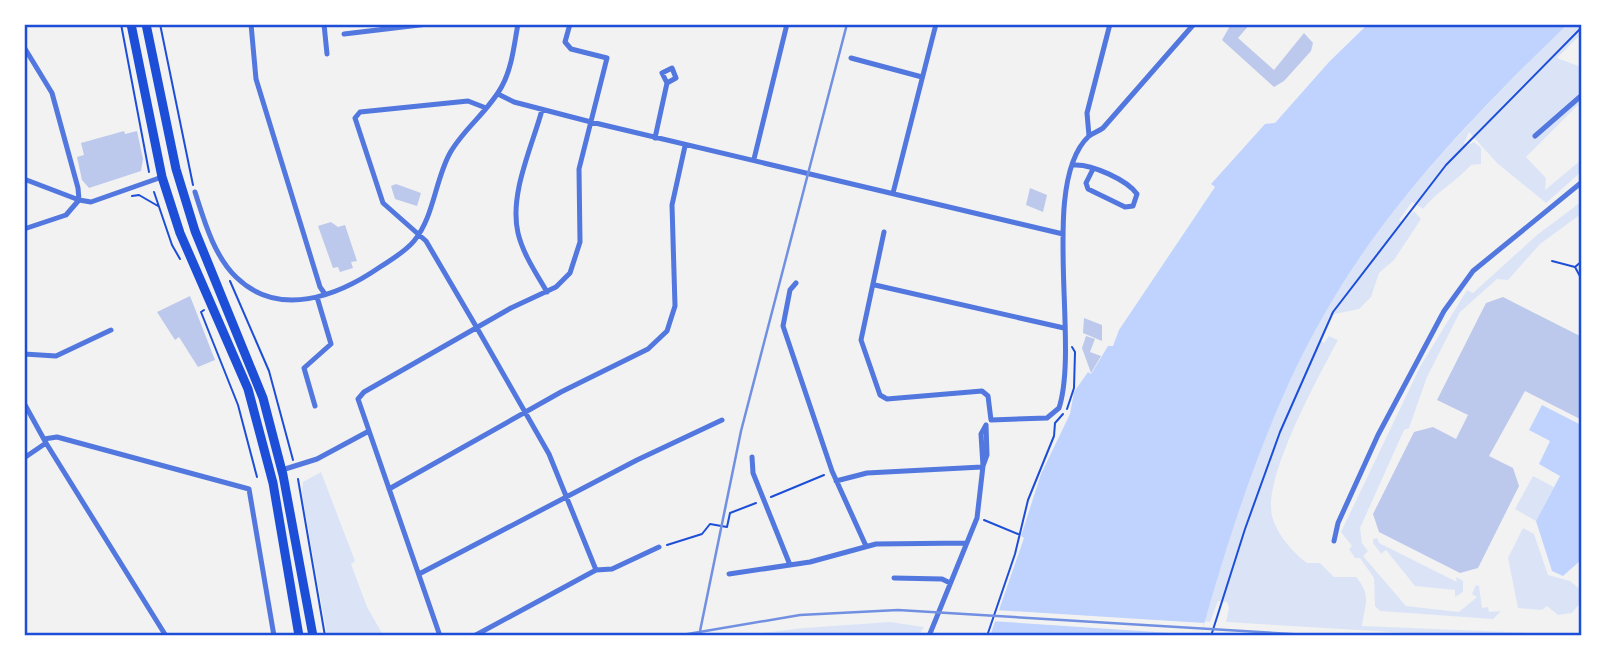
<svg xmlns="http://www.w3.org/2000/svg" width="1606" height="660" viewBox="0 0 1606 660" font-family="'Work Sans',sans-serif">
<rect width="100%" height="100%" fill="#f2f2f2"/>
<path fill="#dbe4f7" d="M1567,25H1581V34L1557,58L1581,67V108L1578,105L1526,157L1546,178L1545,190L1581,160V172L1546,203L1497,163L1469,132L1464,143L1466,146L1474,142L1481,148V164L1471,165C1456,182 1437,191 1423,209L1412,202L1399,220L1403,222L1414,211L1421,219L1394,260L1379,273L1371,297L1359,309L1330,315L1320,340L1324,343L1329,336L1338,340C1317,379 1272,462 1271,505C1270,527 1291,551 1307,563H1320L1334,577H1356C1372,596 1365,603 1362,626L1581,635H1440L1226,622L1229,608L1227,602L1218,601L1210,622L1199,621C1211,581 1221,538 1236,499C1259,443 1285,384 1313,330C1369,224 1481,108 1567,25Z
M1581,202V214L1540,244L1508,280L1497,279L1460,312L1427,377L1409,428L1404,430L1360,528L1362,543L1368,551L1363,556L1406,606L1459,612L1477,597L1472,594L1476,585L1479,586L1482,608L1488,607L1489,612L1501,611L1493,619L1380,611L1375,606L1374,578L1360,558H1355L1349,549L1352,546L1341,532L1421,365L1467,290L1473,293L1537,235Z
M321,472L355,561L351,564L367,607L383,635H327L302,494L303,482Z
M1533,476L1554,487L1536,521L1515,509Z
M1523,528L1534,534L1548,575L1570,581L1581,590V602L1572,613L1558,615L1547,606L1542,610L1518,608L1508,558Z
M1377,538L1379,543L1457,582L1456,577L1463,581V592L1455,597V590L1415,586L1386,550L1381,554L1373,543V539Z
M890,622L924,627L918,636L746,635L804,628Z"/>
<path fill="#bfd3fe" d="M1367,25H1567C1479,110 1386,205 1325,313C1270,407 1230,531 1201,635L990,636L1024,538L1021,536L1041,474L1070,414L1074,392L1088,372L1091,374L1108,346H1113L1119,330L1215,187L1211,184L1265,124L1275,123L1329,62Z
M1542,405L1581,425V560L1563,576L1552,571L1536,521L1560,476L1539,464L1550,441L1529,430Z"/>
<path fill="#f2f2f2" d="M995,610L1204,623L1201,635L991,621Z"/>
<path fill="#bdc9ec" d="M1231,24H1250L1238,38L1274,70L1304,33L1313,43L1311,51L1284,81L1274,87L1222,40Z
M124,131L125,134L137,131L143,159L141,171L89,188L82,180L77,157L84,155L81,143Z
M396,184L421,193L417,206L395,199L391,186Z
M1030,188L1047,195L1043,212L1026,205Z
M331,222L338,227L345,225L357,261L351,262L353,268L340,272L338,267L333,268L318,226Z
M190,296L215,360L198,367L179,337L175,340L157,312Z
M1503,297L1582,337V420L1525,391L1489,456L1513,468L1519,486L1478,568L1460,573L1379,532L1373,514L1414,432L1433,427L1456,439L1468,415L1437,400L1486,303Z
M1084,318L1102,325V341L1083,333Z
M1086,336L1095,339L1090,352L1101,356L1091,373L1082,348Z"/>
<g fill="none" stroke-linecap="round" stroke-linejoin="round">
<path stroke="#1d4ed8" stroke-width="2" d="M121,24L149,172
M160,24L193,185
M154,192L172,245L180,259
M132,196L139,195L158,206
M1552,261L1575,267L1582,280
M1575,267L1582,261
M230,281L269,371L293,460
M204,310L201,312L238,405L257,477
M1067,409L1074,388L1075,352L1072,347
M298,479L325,636
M771,497L824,475
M984,520L1018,534
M667,545L702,534L710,524L727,527L730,513L756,503
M987,636L1015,554L1028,500L1054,436L1055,423L1063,414
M1211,636L1245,529L1280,432L1333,312L1446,165L1582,27"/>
<path stroke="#5277de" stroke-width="5" d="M251,24L256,79L320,287L325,294
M324,24L327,54
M344,34L428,24
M24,47L52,93L78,188L79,200
M851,58L922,77
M498,94L514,102L591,122L1063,234
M486,108L468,101L360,112L355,118L383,203L426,241L477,328L549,454L596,570
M542,110C532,147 509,194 518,233C523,254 536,273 547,292
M1089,136L1087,113L1110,24
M1535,136L1582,95
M655,138L667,83L662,73L672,68L676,78L667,83
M754,159L787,24
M1074,165C1092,164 1127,180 1137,194L1133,206L1125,207L1088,189L1086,183L1093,169
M24,179L79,200L91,202L162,177
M195,192C204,220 214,256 236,277C279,319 338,296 380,267C392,259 405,252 414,241C434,217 435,180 450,153C464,128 489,111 502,86C512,68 514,45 518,24
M893,193L936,24
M24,229L66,215L79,200
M884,232L861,340L880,395L887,399L982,391L988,396L991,420
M796,283L790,290L783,326L832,471L866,546
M875,285L1064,328
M24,354L56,356L111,330
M24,403L46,443L166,636
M315,406L304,368L331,344L317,297
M991,420L1047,418L1059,408C1080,343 1039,182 1089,136C1093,133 1099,131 1103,128L1194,24
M44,439L57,437L249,489L274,636
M752,457L753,473L790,565
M24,458L46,443
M983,466L987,455L986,425
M282,470L317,459L369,431
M836,481L867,473L982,467
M389,489L561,392L648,349L667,331L675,306L672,205L685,146
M1334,541L1338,523L1378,435L1444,311L1473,271L1582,182
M596,570L612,569L659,547
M419,574L637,460L722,420
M729,574L810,562L876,544L967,543
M894,578L942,579L950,583
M440,636L358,399L364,392L511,308L556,287L570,273L580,242L579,169L607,58L571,49L565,42L570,24
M474,636L596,570
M929,636L977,518L983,466L981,434L986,425"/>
<path stroke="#1d4ed8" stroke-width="9" d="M131,24L162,177L180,233L248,389L273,483L299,636
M146,24L176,169L195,231L263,398L283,475L313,636"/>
<path stroke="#7290e2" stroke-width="2.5" d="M676,636L800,615L898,610L1325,636
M699,636L741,431L847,24"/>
</g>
<rect width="1606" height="660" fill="none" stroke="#ffffff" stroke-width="52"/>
<rect x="26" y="26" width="1554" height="608" fill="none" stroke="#1d4ed8" stroke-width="2.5"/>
</svg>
